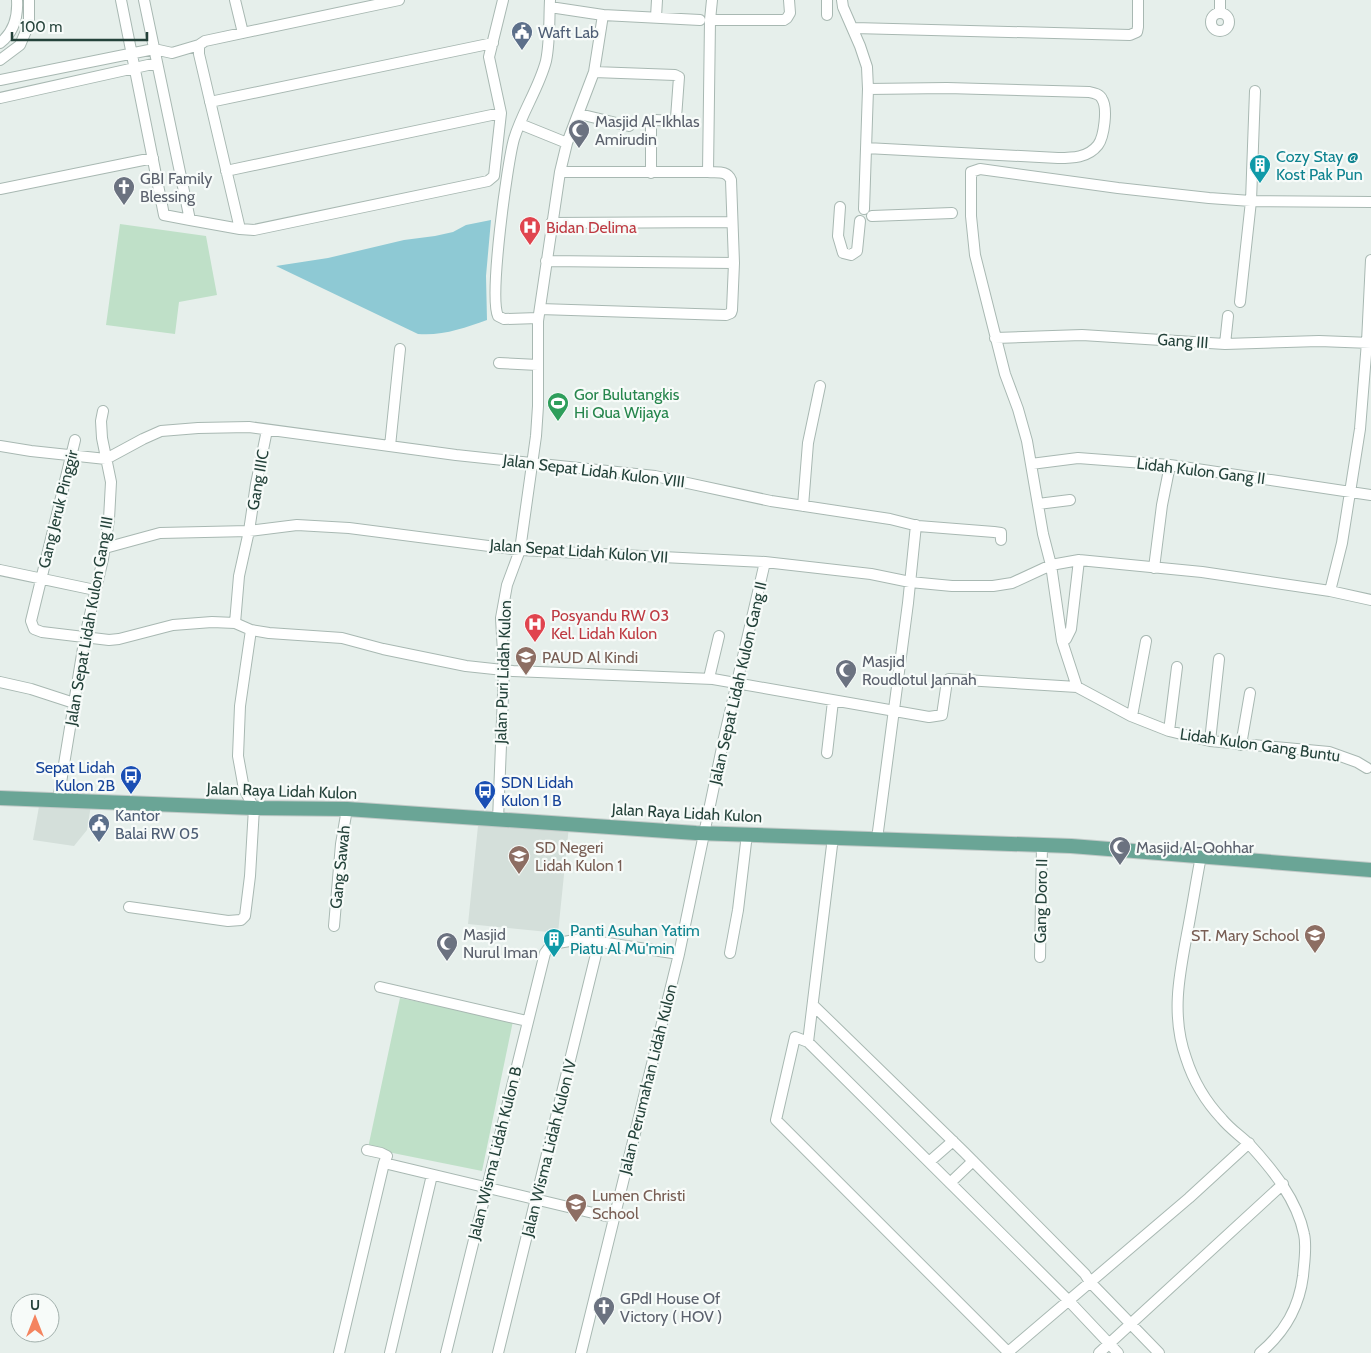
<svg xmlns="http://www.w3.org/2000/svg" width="1371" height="1353" viewBox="0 0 1371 1353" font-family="Cabin,sans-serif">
<rect width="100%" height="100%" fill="#e6efeb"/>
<path fill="#d4dfda" d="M40,801L91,805L87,830L74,846L33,840Z
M479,816L569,826L558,933L468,924Z"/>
<path fill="#bfe0c8" d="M120,224L206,236L217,295L179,302L175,334L106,325Z
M400,998L513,1021L482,1171L368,1148Z"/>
<path fill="#8ec9d4" d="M491,220L486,276L487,320C464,328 443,336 418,334L276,266L328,258L404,240L435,236L453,232L466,225Z"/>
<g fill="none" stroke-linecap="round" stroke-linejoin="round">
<g stroke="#a8b8b2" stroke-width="12">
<path id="minor" d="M121,0L164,215L190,220L144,0
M235,0L243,33
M399,0L205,41L199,45V54L240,229L254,230L488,181L494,176L501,113L489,57L503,0
M842,0L843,7L860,46L867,67L868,89L864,209
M550,7L603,15L700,20
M1220,13V0
M1211 22a9 9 0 1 1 18 0a9 9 0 1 1-18 0Z
M827,15V0
M656,17L657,0
M710,20H784L787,18L790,13L789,0
M854,28L1130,35L1137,32L1138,27V0
M0,43C13,33 18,17 17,0
M0,60L20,45L29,24V0
M594,72L675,75L679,77L676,118L672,121L655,120L651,123V173
M0,80L154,49L172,53L199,45
M0,98L157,63
M210,102L493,43
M579,114L629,126
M520,124L567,143
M866,148L1058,158C1072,158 1088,158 1098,145C1104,137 1108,108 1102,99C1100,94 1094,93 1089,92L947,88L868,89
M226,171L501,113
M708,172L710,20L712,0
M0,189L153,158
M840,207L838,236L843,253L851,255L857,251L860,221
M872,216L952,213
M190,220L240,229
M551,223L731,222
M546,261L734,263
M1240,302L1251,201L1255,91
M540,309L726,315L731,313L732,310L734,263L731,180C727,170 717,173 708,172H560
M538,318L504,319L498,316C489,297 507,164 514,139C522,112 539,88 546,61C550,42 549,20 550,0
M995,338L1082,335L1225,344L1319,341L1371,343
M1225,344L1228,316
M499,363L538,365
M75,440L31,621L34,629L42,632L109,640L119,639L173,625L212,622L235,623L251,630L269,633L342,638L383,649L466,666L513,671L713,679L929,717L942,715L947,681L949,679L1077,687L1131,716L1169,731L1210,741L1329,752L1357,762L1367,768
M0,446L31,451L106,459L143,439L161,431L198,428L249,427L456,455L655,476L771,501L890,519L918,526L994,532L1001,533V540
M390,446L400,349
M1031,464L1078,458L1170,465L1371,495
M1038,504L1070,500
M803,506L808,443L820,386
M105,548L160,533L249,531L297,525L349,528L520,550L765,562L871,574L910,582L952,586H993L1012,583L1051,565L1079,560L1202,572L1330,591L1371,600
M1154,568L1162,505L1170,465
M0,570L95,590
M1330,591L1342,543L1360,429L1367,342L1371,260
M235,623L239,576L249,531L256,484L267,430
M1062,641L1066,639L1071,629L1079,560
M709,678L719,636
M0,682L31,689L74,703
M1077,687L1062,641L1051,565L1043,534L1027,441L1018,409L1005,374L975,255L971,216V172L980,169L1118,188L1209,198L1251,201L1371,202
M1132,716L1146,641
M1169,731L1177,667
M1210,741L1219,659
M1241,745L1250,693
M827,753L833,701
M58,801L85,636L103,559L109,519L111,482L102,438L101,421L103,411
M498,820L504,670L501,618L507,585L520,550L536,436L538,406V321L560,172L567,143L594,72L603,15
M877,839L908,603L916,525
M1201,856C1196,882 1192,908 1187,934C1179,976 1171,1016 1186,1058C1193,1080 1206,1102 1222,1119C1230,1129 1241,1136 1250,1145C1273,1170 1297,1200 1304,1234C1307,1247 1304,1263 1303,1276C1299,1308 1285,1332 1260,1353
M129,907L228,921L241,920L245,916L250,876L254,808L244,789L238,756L240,706L251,630
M334,926L341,844L347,809
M730,953L738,910L747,834
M1040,957L1042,845
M380,987L527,1021
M813,1005L964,1152L1085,1274L1090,1282L1159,1353
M808,1042L833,837
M929,1162L953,1141
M384,1163L614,1218
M950,1183L973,1161
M1008,1352L776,1120L795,1037L808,1042L1068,1300L1118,1353
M339,1353L384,1163L387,1156L381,1153L367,1150
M390,1353L432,1175
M446,1353L545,953L548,949L558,943L581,939L679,954
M498,1353L599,942
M581,1353L679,954L724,738L765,562
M1007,1353L1189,1198L1249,1143
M1099,1353L1283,1184"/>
</g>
<g stroke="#c2cac8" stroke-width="16">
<path id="major" d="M0,798L254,808L347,809L696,833L1071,846L1371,870"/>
</g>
<use href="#minor" stroke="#fff" stroke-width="10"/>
<use href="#major" stroke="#6aa596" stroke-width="14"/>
</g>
<defs>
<g id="civic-pin" transform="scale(1.125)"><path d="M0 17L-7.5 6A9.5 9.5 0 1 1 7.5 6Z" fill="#5c6f8a" stroke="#f7fbf9"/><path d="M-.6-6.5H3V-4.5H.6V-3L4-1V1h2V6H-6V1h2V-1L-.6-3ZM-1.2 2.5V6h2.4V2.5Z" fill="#fff"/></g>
<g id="mosque-pin" transform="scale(1.125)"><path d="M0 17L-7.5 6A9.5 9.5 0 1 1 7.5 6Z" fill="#6b7280" stroke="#f7fbf9"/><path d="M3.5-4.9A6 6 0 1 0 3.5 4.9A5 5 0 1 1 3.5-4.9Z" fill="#fff"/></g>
<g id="building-pin" transform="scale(1.125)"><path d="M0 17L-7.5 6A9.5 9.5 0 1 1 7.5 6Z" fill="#0f9aa8" stroke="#f7fbf9"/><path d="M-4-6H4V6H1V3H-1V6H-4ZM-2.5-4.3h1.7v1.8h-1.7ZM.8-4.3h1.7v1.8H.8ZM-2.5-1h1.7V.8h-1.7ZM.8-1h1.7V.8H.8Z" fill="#fff"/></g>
<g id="church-pin" transform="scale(1.125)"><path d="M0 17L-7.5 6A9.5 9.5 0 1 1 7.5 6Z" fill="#6b7280" stroke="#f7fbf9"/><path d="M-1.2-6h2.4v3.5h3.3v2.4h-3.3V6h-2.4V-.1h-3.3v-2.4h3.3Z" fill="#fff"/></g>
<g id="hospital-pin" transform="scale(1.125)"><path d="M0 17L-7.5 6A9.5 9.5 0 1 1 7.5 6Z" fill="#e0444e" stroke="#f7fbf9"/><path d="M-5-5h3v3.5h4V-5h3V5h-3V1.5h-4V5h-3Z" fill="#fff"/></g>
<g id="stadium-pin" transform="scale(1.125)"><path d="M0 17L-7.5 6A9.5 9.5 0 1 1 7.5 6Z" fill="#2e9e5b" stroke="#f7fbf9"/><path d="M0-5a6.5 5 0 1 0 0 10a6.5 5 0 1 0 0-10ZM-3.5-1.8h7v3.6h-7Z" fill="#fff"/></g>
<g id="school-pin" transform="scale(1.125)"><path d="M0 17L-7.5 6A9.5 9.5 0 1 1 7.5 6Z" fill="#8d6e63" stroke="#f7fbf9"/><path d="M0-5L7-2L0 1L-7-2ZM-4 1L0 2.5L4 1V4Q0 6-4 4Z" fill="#fff"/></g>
<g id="bus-pin" transform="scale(1.125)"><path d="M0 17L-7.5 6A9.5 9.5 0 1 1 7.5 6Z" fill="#1a4fb4" stroke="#f7fbf9"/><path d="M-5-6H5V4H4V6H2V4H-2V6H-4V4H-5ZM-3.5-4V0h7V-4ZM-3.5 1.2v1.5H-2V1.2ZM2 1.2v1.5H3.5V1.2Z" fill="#fff"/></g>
</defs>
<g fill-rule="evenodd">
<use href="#civic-pin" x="522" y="32"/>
<use href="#mosque-pin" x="579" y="130"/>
<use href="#building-pin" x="1260" y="165"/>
<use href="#church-pin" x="124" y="187"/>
<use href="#hospital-pin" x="530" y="227"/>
<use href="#stadium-pin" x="558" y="403"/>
<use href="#hospital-pin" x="535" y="624"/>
<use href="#school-pin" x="526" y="657"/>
<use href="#mosque-pin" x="846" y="670"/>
<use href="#bus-pin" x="131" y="776"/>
<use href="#bus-pin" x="485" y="791"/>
<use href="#civic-pin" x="99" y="824"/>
<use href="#mosque-pin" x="1120" y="847"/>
<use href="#school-pin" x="519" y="856"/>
<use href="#school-pin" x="1315" y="935"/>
<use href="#building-pin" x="554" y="939"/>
<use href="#mosque-pin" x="447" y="943"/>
<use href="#school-pin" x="576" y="1204"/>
<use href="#church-pin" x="604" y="1307"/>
</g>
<g text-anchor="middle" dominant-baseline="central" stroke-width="4.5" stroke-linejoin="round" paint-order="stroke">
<g font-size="16" fill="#4e5e75" stroke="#f7fbf9" text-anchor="start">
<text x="538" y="32">Waft Lab</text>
<text x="115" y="815">Kantor<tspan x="115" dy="18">Balai RW 05</tspan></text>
</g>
<g font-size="16" fill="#5b616d" stroke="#f7fbf9" text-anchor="start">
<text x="595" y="121">Masjid Al-Ikhlas<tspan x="595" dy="18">Amirudin</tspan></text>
<text x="140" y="178">GBI Family<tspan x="140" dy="18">Blessing</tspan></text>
<text x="862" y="661">Masjid<tspan x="862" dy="18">Roudlotul Jannah</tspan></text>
<text x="1136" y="847">Masjid Al-Qohhar</text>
<text x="463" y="934">Masjid<tspan x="463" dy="18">Nurul Iman</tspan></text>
<text x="620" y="1298">GPdI House Of<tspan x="620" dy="18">Victory ( HOV )</tspan></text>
</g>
<g font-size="16" fill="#0d838f" stroke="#f7fbf9" text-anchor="start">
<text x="1276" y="156">Cozy Stay @<tspan x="1276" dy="18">Kost Pak Pun</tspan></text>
<text x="570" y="930">Panti Asuhan Yatim<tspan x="570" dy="18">Piatu Al Mu'min</tspan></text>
</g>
<g font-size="16" fill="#be3a42" stroke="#f7fbf9" text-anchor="start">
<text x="546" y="227">Bidan Delima</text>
<text x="551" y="615">Posyandu RW 03<tspan x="551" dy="18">Kel. Lidah Kulon</tspan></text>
</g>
<g font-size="16" fill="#24423a" stroke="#f7fbf9">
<text transform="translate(1183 341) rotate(4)">Gang III</text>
<text transform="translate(594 471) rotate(7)">Jalan Sepat Lidah Kulon VIII</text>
<text transform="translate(1201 471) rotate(7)">Lidah Kulon Gang II</text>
<text transform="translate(258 480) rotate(-80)">Gang IIIC</text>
<text transform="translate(58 509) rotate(-76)">Gang Jeruk Pinggir</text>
<text transform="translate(579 551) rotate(4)">Jalan Sepat Lidah Kulon VII</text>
<text transform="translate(89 621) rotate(-80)">Jalan Sepat Lidah Kulon Gang III</text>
<text transform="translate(503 672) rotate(-88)">Jalan Puri Lidah Kulon</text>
<text transform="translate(738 683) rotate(-77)">Jalan Sepat Lidah Kulon Gang II</text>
<text transform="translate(1260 745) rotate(8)">Lidah Kulon Gang Buntu</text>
<text transform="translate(282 791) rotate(2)">Jalan Raya Lidah Kulon</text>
<text transform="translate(687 813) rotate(3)">Jalan Raya Lidah Kulon</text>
<text transform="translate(340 867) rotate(-84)">Gang Sawah</text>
<text transform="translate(1041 901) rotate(-89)">Gang Doro II</text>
<text transform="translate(648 1079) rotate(-76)">Jalan Perumahan Lidah Kulon</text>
<text transform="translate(549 1148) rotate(-76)">Jalan Wisma Lidah Kulon IV</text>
<text transform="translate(495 1153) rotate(-76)">Jalan Wisma Lidah Kulon B</text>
</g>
<g font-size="16" fill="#27864d" stroke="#f7fbf9" text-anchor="start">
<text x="574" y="394">Gor Bulutangkis<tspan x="574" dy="18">Hi Qua Wijaya</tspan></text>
</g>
<g font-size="16" fill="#785e54" stroke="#f7fbf9" text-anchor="start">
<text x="542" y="657">PAUD Al Kindi</text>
<text x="535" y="847">SD Negeri<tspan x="535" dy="18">Lidah Kulon 1</tspan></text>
<text x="1299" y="935" text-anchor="end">ST. Mary School</text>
<text x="592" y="1195">Lumen Christi<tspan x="592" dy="18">School</tspan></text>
</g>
<g font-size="16" fill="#164399" stroke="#f7fbf9" text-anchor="end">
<text x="115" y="767">Sepat Lidah<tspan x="115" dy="18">Kulon 2B</tspan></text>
<text x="501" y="782" text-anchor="start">SDN Lidah<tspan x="501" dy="18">Kulon 1 B</tspan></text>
</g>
</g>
<g transform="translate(35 1318)"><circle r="24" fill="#f7fbf9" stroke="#a3b1ad"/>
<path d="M0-4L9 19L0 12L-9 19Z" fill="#f4845f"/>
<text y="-8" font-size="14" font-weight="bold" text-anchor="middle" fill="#24423a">U</text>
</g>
<path d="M12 32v8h135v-8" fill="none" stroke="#24423a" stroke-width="2.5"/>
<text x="20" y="32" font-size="15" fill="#24423a" stroke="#f7fbf9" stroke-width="4" paint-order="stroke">100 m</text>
</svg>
